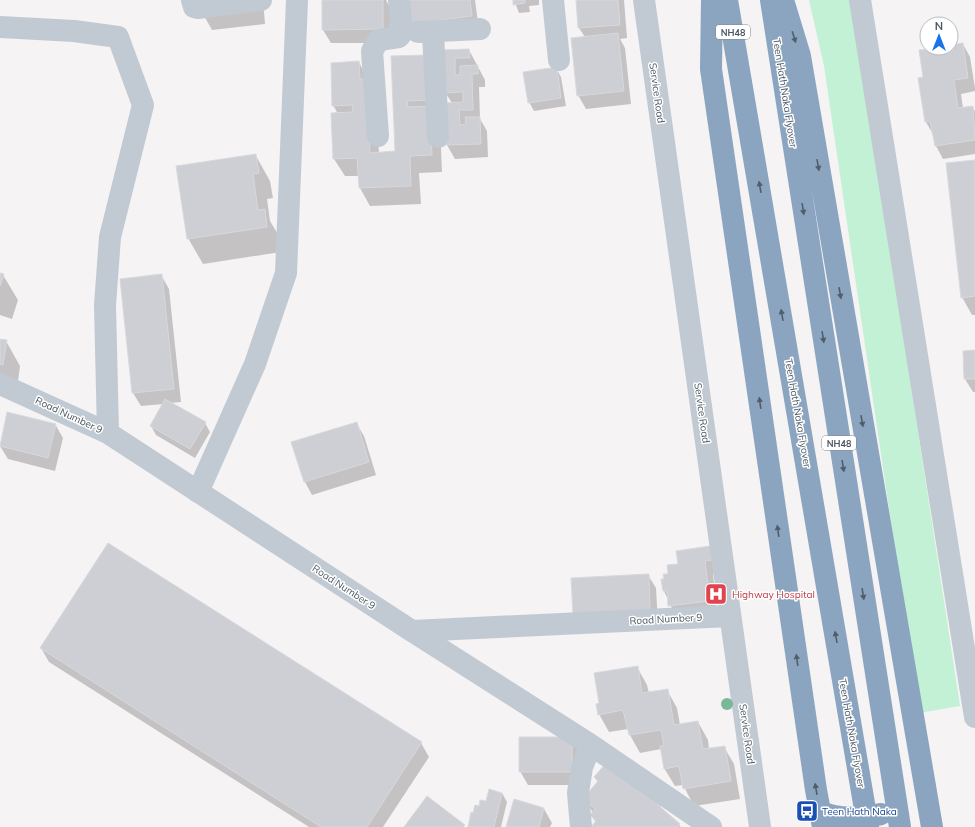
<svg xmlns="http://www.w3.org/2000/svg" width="975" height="827" viewBox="0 0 975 827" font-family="Mulish,sans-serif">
<rect width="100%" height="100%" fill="#f5f3f3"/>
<path fill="#c3f1d5" d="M809,0H852L960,706L919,713L824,66Z"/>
<path fill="#0003" d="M263,0L265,24L212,30L198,5Z
M323,0H386L390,8L391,43H331L323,30Z
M408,0H475L479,30L419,37Z
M514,0H539V5L529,6L530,12L519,13Z
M577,0H624L627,38L620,39L625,48L631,104L586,109L578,95L585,37L579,28Z
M963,44L970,57L975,88V91L961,94L963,108L972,107L975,111V154L943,159L936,146L934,136L926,122L919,79L925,78L920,50L951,48V46Z
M469,50L485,80V87H479L480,119L487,131L488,157L455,159L447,145L446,104L452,103L445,92L443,51Z
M426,56L440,125L442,172L419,173L421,204L370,206L360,188L359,176H345L334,159L338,114L333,105L359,62L376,97L379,153L396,152L392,57Z
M556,68L561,77L566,106L534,111L529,102Z
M256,156L270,181L273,198L267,199L270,221L279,236L281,252L203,264L188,238Z
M975,161V315H972L962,297Z
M0,274L3,275L18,300L12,319L0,315Z
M161,275L169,289L181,402L170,403L205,423L210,432L195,458L156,435L151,426L164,404L141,406L133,393Z
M0,340L6,341L20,366L17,389L0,387Z
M975,351V392H973L965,379Z
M356,423L364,436L376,475L312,495L305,482Z
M55,424L63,438L55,471L8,459L0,446Z
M716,547L726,572L713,574L717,614L677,619L664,591L665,579L679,565Z
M648,575L656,588L658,624L582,627Z
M41,648L421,743L429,757L383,827H309L49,662Z
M637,667L647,685L649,693L667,690L677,708L680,725L698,722L708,740L709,749L724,747L734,764L740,799L694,806L683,785L675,786L664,768L661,749L640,753L630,735L628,729L609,732L599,714L600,704Z
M572,738L580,751V785H528L520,771Z
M595,778L659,804L664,812L681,827H592L596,823L591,815L593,813L585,799L598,783Z
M502,793L507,802L501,827H469L480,807Z
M515,801L544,809L552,823L550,827H507Z"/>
<path fill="#cdcfd5" stroke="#d7d9de" d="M322,0H383V29L322,30Z
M407,0H470L472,16L410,24Z
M513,0H525V3L513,5Z
M576,0H618L620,25L578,28Z
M618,33L624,91L577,96L571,38Z
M963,43L968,78L954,80L958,108L973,106L975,140L935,146L930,121L925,122L918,78L923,77L919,50L951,48V45Z
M469,49L470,58H455V75H460V66L478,65V74H472L473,110H459L460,125L466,124L465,117H480L481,144L446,145L445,103L463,102V92L444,93L442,50Z
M426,55L428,100L407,101L408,107L430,106L432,155L410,156L411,186L359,188L357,158L333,159L331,113L353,112L352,105L332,106L331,63L359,61L360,79L367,78L370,153L395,151L391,56Z
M557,67L561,98L528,103L523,72Z
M256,154L259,173L253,174L258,210L265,209L267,227L187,239L176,166Z
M975,160V296L961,298L946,163Z
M0,273L4,274L0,286Z
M162,274L174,389L132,393L120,279Z
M0,339L7,340L3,365L0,364Z
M975,350V379H964L963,351Z
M165,399L206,422L190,449L150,426Z
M7,412L56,424L48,458L0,446Z
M357,422L369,462L304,482L291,442Z
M108,543L422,742L367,827H321L40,648Z
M717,545L719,559L705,561L710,601L668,606L667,591H663L661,579H664L663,574H668L667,565L678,564L676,551Z
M649,574L650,610L573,614L571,578Z
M638,666L642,693L668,689L674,725L698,721L703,749L725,746L731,781L683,789L679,766L664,769L660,746H664L661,730L629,735L623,710L598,715L596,704L599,703L594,673Z
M519,737H572V772H519Z
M607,762L660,803L658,805L680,824L677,827H591L596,821L590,815L595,809L583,799L598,781L594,777Z
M489,789L502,793L494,827H468L471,812L473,813L475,805L479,806L480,800L486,801Z
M427,796L465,825L463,827H404Z
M514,799L544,808L539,827H506Z"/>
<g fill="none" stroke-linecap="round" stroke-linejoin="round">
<path stroke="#c1cad2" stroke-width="22" d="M192,0L194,7L198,8L261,0
M553,0L559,60
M644,0L760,827
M860,0L975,717
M0,27L74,31L118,37L143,105L110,237L105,305L108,433
M418,32L480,29
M433,32L438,137
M378,136L372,51L379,40L399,37L402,33L399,0
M0,384L108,433L412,631L730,616
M198,492L255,364L286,273L297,0
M412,631L591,745L711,827
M581,827L578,793L582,767L591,745"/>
<path stroke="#8ba5c1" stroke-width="22" d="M712,0L711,69L816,790L823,827
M727,0L868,827
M771,0L900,827
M783,0L800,56L932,827
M820,811C838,820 862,819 881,814"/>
</g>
<circle fill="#7bb799" cx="727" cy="704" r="6"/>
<defs><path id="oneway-solid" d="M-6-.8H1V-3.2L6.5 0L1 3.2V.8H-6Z"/></defs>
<g fill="#505e6b">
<use href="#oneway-solid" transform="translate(794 37) rotate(73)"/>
<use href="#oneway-solid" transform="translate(818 165) rotate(80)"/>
<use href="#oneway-solid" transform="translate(760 187) rotate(-100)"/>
<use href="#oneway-solid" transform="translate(803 209) rotate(81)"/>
<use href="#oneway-solid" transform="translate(840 293) rotate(80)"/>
<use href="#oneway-solid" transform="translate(782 315) rotate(-100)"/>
<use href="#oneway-solid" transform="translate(823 337) rotate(81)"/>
<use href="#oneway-solid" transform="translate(760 403) rotate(-98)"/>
<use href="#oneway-solid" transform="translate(862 421) rotate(80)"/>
<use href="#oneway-solid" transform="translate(843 466) rotate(81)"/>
<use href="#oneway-solid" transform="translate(778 531) rotate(-98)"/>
<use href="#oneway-solid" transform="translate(863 594) rotate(81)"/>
<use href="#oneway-solid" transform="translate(836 637) rotate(-100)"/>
<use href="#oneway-solid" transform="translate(797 660) rotate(-98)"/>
<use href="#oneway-solid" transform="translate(816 789) rotate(-100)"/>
</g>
<defs>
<g id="hospital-square" transform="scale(1.15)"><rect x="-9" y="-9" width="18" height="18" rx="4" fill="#e0444e" stroke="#fff"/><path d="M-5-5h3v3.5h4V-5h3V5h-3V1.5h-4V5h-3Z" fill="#fff"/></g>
<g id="bus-square" transform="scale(1.15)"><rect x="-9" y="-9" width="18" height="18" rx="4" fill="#1a4fb4" stroke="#fff"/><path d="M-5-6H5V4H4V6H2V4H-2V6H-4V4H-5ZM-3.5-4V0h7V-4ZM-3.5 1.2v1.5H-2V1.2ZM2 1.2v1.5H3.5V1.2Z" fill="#fff"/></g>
</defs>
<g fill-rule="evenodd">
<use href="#hospital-square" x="716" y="594"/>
<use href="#bus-square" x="807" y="811"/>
</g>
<g text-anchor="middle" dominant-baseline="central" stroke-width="3" stroke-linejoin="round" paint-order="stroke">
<g fill="#fff" stroke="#808990" stroke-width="1">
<rect x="716" y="25" width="34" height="14" rx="3"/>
<rect x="822" y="436" width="34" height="14" rx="3"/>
</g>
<g font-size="9" font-weight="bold" fill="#4a5661">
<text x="733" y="32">NH48</text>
<text x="839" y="443">NH48</text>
</g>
<g font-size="10" fill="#4a5661" stroke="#fff">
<text transform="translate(657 93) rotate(82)">Service Road</text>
<text transform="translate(785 93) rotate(81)">Teen Hath Naka Flyover</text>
<text transform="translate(702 413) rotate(82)">Service Road</text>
<text transform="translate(798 413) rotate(80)">Teen Hath Naka Flyover</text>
<text transform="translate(69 415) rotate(25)">Road Number 9</text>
<text transform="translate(344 587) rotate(33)">Road Number 9</text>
<text transform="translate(666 619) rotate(-3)">Road Number 9</text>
<text transform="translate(852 733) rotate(80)">Teen Hath Naka Flyover</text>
<text transform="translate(747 734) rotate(82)">Service Road</text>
</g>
<g font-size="10" fill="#be3a42" stroke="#fff" text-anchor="start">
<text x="732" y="594">Highway Hospital</text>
</g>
<g font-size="10" fill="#164399" stroke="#fff" text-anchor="start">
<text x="822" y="811">Teen Hath Naka</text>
</g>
</g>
<g transform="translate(939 36)"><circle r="19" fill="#ffffff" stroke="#b7bbc0"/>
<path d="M0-3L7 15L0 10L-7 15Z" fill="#1a73e8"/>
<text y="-6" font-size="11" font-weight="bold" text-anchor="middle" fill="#4a5661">N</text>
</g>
</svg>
